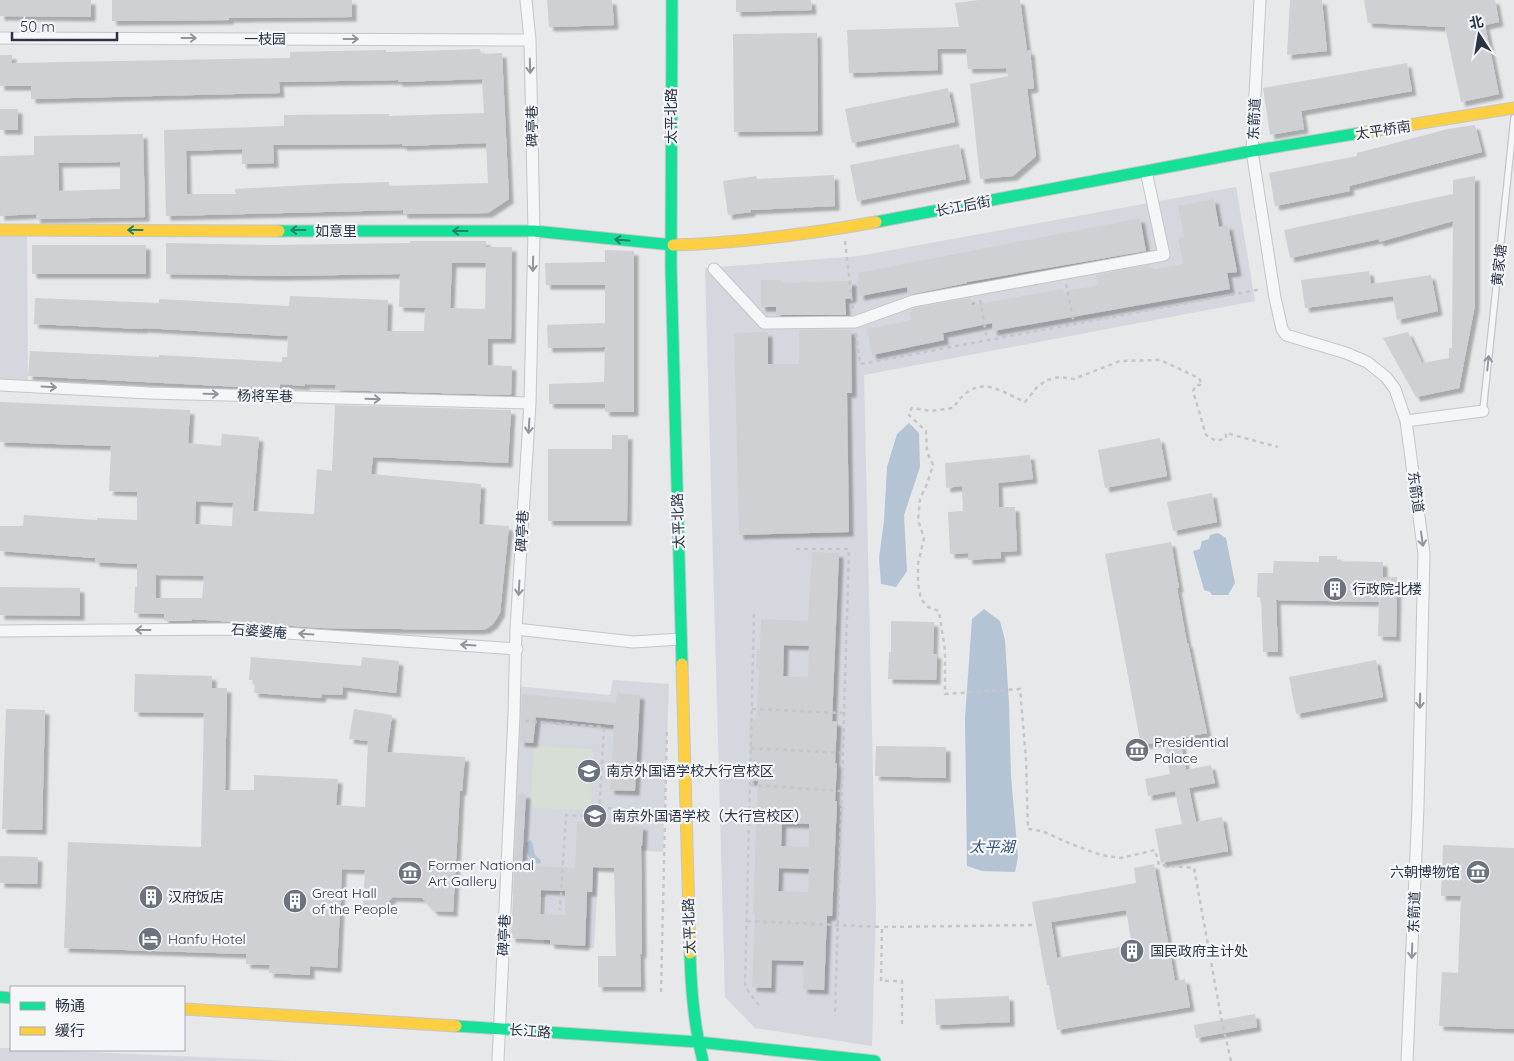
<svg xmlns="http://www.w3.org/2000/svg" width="1514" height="1061" viewBox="0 0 1514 1061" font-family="Quicksand,'Noto Sans SC',sans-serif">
<defs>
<filter id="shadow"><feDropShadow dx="4.5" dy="4.5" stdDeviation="1" flood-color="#0004"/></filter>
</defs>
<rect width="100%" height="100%" fill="#e6e8ea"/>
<path fill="#d4d7dd" d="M1236,187L1255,301L864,375L876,910L872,1046L755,1028L725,997L705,268L859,256Z
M0,230H27L28,386L0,384Z
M613,680L669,684L663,852L600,848L594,948L544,944L547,897L506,893L515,686L610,695Z
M0,1048H11V1050H41L293,1061H0Z"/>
<path fill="#d6ded6" d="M533,746L593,749L591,810L531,808Z"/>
<path fill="#b4c4d5" d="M909,423L919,433L920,467L904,515L907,571L896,587L881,584L879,558L884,521L887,467L897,434Z
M1218,533L1226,538L1235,583L1228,595H1212L1210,592L1204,590L1193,551L1200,549L1202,541L1209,539L1210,535Z
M984,609L1000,621L1005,640L1009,704L1011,776L1018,857L1015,872L982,871L967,866L965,718L972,619Z
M531,840C535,846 532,856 540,859L541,862L539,864L533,862L527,853L526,843Z"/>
<path fill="#ced0d3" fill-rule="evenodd" filter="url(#shadow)" d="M0,0H91V17L0,16Z
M112,0H352V17L229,18V20L112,21Z
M547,0H612L614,25L549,27Z
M736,0H811L812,10L736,12Z
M979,0H1020L1027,51L1030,50L1034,88L1027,89L1036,156L1013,176L980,179L970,84L1008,76L1006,68L968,69L966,49H937L938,70L849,73L847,30L959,27L955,3Z
M1290,0H1322L1327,51L1287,55Z
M1364,0H1495L1499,22L1485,25L1499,94L1461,102L1445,27L1368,23Z
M817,33L818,131L734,132L733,34Z
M480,49L481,54L502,53L509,199L488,213L403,214V210L166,216L164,130L284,126V115L389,114V116L484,113L482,79L398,82V80L279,82L280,93L31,99V86H0V55H12V63L290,58V52L386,50V52ZM486,143L488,183L389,186V182L326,184L235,189L236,194H187L186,151L242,149V164L274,163L273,145L402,144V146Z
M1407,63L1412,91L1301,111L1304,129L1270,135L1263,88Z
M948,88L955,122L852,143L845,109Z
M0,109H18V130H0Z
M1475,125L1482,152L1349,186L1350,191L1275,206L1269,173L1357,156V153L1448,129Z
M143,134L145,217L36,219V214L0,216V156L34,155V136ZM120,162V189L59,191L58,163Z
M959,144L966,179L857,201L850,165Z
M834,175L835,206L751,210V212L728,215L723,181L756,176L757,179Z
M1475,176V305L1459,388L1416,397L1383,338L1408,332L1422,363L1449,358V348H1452L1453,221L1379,242V239L1290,258L1284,230L1453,194V180Z
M1214,199L1219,227L1228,225L1237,272L1227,273L1230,289L993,331L992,323L943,333L944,340L872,355L867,329L911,320L909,312H912L911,310L915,308L970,298L972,305L1063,289L1064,292L1098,285L1096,275L1149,265L1150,270L1183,264L1178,238L1184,237L1178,206Z
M1140,218L1146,251L967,282V283L908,295L907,287L860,296L857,281H859L858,273Z
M410,241H486V247H512L511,339H488V365L512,366L511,395L335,390L336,385L305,384V386L280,384V389L28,376L30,351L159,357V355L282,362V357H287L288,336L143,328V329L34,324L35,298L159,303V299L289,306L290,296L388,300L387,331H424L425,308L399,307L400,274L280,276L166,274V243L272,245L410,243ZM452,263H486L485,309L450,308Z
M32,245H146V274H32Z
M605,250L634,251V412H605V404H549V384L604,382L605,347L548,348L547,325L605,323V285H546L545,263L605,262Z
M1369,271L1371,284L1431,275L1438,311L1397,320L1393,296L1305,308L1301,280Z
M761,280H781V283L852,281V298L845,299L846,315H776V307H761Z
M799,330H851L852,393H847L849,532L739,535L734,333L768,332V364H799Z
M0,402L190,410L188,443L221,446L222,434L259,437L253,511L314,514L317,469L332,471L335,405L511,410L508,463L373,457L371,474L481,484L479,524L509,526L500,613L493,624L486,629L478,630L322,628L192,619V621H164V614L134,613L135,587H137V564L95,562V558L0,551V526H23L24,515L97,520V518L137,520V492L109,491L111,446L0,442ZM196,501L233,503L232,526L195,524ZM156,575L204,576L202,598H156Z
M612,435H628L627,521H548V449H612Z
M1160,438L1167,476L1105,488L1098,450Z
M1030,455L1033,479L998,483L999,507H1015L1017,551L1001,552V558L968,560V553L950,554L948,512L963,511L962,486L946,488L945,463Z
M1212,493L1217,522L1173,531L1167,502Z
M1171,542L1179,588H1177L1187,643H1188L1207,733L1180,738L1186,770L1211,765L1215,783L1189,788L1196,822L1222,817L1228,851L1161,863L1155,829L1182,824L1175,791L1148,796L1145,779L1170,774L1164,741L1141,745L1105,554Z
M812,552L839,553L832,721L837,722L835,763H837L835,801H837L832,916H827L824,990L803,989L804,961L772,960L771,988L752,987L755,913H753L758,781H749L750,739H749L750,718L756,719L759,669H756L757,649H760L761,619L808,621ZM784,645L809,646L808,677L783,676ZM782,823L809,824V847L781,846ZM779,868L809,869L808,892L778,891Z
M1319,556H1337V561L1383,562V577H1397L1396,637L1378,636L1379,602L1276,600L1278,652H1263L1261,598L1257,597L1258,573H1273L1274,561L1319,562Z
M0,587L80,588V616L0,615Z
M891,621L934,622L933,654H937L936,680L888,679L889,652H891Z
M251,657L361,666L362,657L399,661L396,693L343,687L342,695L322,694L321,698L254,693L255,680H249Z
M1376,660L1383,697L1296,714L1289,677Z
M135,674L212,676V688H227L225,790H254V775L338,779L336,805L365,807L368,741L349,739L354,709L392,715L387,752L465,757L462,791H460L453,912L434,911L422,898L393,897L380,909L363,908L365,870L342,869L337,968L310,966V975L269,973L270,965L246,964V954L64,948L68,842L201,847L204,713L134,712Z
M617,693L640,695L635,791L610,790L614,725L536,717L533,743L520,742L522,694L616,703Z
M6,709L45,710L42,830L2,829Z
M876,746L946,747V778L875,776Z
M518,794H526L522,865L575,868L577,822L643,826L642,846H641L642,954H640L641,987H598V956H616L614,868L593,867L592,892H587L585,946L550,944V940L511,938ZM541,890L565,891V915L540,914Z
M1443,845L1514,848V1029L1439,1026L1442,972L1458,973L1461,896H1441Z
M0,856L38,857L37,884L0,883Z
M1154,864L1175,981L1185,979L1190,1007L1057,1030L1049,985H1047L1032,902L1136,883L1134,868ZM1126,910L1132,945L1057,958L1051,922Z
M1009,996L1010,1022L936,1025L935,999Z
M1255,1014L1257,1027L1196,1038L1194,1025Z"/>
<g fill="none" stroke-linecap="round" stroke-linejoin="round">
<g stroke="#c4c6c8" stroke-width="8">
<path id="lane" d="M1483,411L1514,118"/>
</g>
<g stroke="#c4c6c8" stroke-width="13">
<path id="street" d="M1260,0L1252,151L1275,298L1282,329L1286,335L1346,353L1367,362L1386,377L1395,389L1406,421L1424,554L1418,807L1407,1061
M0,38L530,40
M714,269L764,323L855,322L913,301L1164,255L1146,171
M0,385L149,393L530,403
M1406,421L1483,411
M516,629L633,642L681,639
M0,631L229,629L517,649
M498,1061L514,715L516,629L530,403L534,231L530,40L526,0"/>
</g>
<g stroke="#c4c6c8" stroke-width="13">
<path id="fast" d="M672,0L671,268L682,664
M876,222L1252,151L1360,133
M279,231H534L673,245
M690,953C691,990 694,1026 703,1061
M0,997L11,998
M456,1026L698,1042L875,1061"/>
</g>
<g stroke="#c4c6c8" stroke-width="13">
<path id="slow" d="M1360,133L1514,108
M0,230L279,231
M673,245C741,243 809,234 876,222
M682,664L690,953
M184,1009L456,1026"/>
</g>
<path stroke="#c5c6ca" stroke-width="2.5" stroke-dasharray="4 4" stroke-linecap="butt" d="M845,241L853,310
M1066,284L1074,324
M980,300L987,340
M856,333L860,364L1262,289
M796,549H849L835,1016
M754,614L745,987L761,1008
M752,709L844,713
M525,721L604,727L599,817L566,815L560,910
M751,748L843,753
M750,785L841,791
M600,808L666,811
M747,921L882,927
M661,992L667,729
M902,1024V981H881L882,927L1035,925
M1231,1061L1222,1022L1194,868L1159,865L1155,850L1121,858L1101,855L1071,844L1042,831L1028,829L1026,759L1020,689L945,694V650L939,611L928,607L921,599L918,584V564L924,538L918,520L920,499L927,484L933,465L927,452L926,431L908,414L912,408L931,411L953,408C977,373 994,388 1025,402L1037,387L1047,380L1059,377L1074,379L1120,361L1160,360L1199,378L1202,385H1196L1193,391L1206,435L1216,441L1226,438V433L1278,447"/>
<use href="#lane" stroke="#f5f6f7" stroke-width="5.5"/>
<use href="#street" stroke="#f5f6f7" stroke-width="11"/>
<use href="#fast" stroke="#16e098" stroke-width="11"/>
<use href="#slow" stroke="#ffcf43" stroke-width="11"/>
</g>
<defs><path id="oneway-shaft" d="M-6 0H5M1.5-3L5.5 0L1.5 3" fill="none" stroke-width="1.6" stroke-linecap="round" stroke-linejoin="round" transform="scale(1.25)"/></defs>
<g stroke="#90959e">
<use href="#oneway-shaft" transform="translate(189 38)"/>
<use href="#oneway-shaft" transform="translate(351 39)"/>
<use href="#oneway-shaft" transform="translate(530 66) rotate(89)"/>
<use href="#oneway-shaft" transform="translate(533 264) rotate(91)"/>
<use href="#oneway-shaft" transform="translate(1488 363) rotate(-84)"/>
<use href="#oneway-shaft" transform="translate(49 387) rotate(3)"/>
<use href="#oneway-shaft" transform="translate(211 394) rotate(1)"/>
<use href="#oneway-shaft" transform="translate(373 399) rotate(2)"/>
<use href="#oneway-shaft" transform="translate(529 426) rotate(93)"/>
<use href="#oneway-shaft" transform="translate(1422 539) rotate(82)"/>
<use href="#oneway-shaft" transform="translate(519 588) rotate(93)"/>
<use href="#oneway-shaft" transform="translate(143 630) rotate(180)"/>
<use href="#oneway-shaft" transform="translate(306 634) rotate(-176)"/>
<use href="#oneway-shaft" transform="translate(468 645) rotate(-176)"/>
<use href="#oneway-shaft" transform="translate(1420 701) rotate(91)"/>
<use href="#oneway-shaft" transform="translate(1412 951) rotate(92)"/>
</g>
<g stroke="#22816a">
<use href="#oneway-shaft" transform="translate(135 230) rotate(-180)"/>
<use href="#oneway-shaft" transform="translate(298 230) rotate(-180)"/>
<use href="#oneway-shaft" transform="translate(460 231) rotate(-180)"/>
<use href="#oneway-shaft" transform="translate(622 240) rotate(-174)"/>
</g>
<defs>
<g id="building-disc" transform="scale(1.25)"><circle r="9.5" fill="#6c737f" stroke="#f4f6f9"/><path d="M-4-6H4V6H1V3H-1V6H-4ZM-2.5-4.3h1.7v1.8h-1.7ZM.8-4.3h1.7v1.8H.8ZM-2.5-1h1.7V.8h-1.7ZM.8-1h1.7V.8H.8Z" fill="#fff"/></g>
<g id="museum-disc" transform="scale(1.25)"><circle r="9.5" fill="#6c737f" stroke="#f4f6f9"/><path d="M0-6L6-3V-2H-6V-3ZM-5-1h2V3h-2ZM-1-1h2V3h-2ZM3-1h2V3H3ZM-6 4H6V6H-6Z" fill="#fff"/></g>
<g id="school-disc" transform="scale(1.25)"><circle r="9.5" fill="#6c737f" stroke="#f4f6f9"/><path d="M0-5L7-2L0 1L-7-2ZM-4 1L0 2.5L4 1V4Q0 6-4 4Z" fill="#fff"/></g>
<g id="hotel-disc" transform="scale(1.25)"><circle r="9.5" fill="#6c737f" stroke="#f4f6f9"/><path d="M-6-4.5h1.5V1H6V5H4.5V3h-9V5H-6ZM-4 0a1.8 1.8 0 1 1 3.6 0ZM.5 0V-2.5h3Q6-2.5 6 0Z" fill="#fff"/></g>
</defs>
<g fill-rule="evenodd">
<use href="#building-disc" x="1335" y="589"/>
<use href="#museum-disc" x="1137" y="750"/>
<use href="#school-disc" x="589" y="771"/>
<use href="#school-disc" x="595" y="816"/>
<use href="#museum-disc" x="1478" y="872"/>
<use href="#museum-disc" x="410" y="873"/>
<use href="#building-disc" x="151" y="897"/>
<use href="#building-disc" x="295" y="901"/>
<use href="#hotel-disc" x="150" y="939"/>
<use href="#building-disc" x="1132" y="951"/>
</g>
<g text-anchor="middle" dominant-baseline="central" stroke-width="4.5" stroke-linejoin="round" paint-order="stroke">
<g font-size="14" fill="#2b3445" stroke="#f4f6f9">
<text x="265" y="39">一枝园</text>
<text transform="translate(671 116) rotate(-90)">太平北路</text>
<text transform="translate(1254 119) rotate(-87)">东箭道</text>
<text transform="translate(532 126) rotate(-91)">碑亭巷</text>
<text transform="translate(1383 130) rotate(-9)">太平桥南</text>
<text transform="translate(963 206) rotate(-11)">长江后街</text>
<text x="336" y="231">如意里</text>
<text transform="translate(1499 265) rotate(-84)">黄家塘</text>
<text transform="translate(265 396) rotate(1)">杨将军巷</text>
<text transform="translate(1416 492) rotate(82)">东箭道</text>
<text transform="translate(678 521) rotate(-92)">太平北路</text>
<text transform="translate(522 531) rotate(-87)">碑亭巷</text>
<text transform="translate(259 631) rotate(4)">石婆婆庵</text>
<text transform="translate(1414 912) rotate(-88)">东箭道</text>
<text transform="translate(689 926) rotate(-92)">太平北路</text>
<text transform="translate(504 935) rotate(-87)">碑亭巷</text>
<text transform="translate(530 1031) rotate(4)">长江路</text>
</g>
<g font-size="14" fill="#2b3445" stroke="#f4f6f9" text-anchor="start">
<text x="1352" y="589">行政院北楼</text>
<text x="1154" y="742">Presidential<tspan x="1154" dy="16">Palace</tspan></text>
<text x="606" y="771">南京外国语学校大行宫校区</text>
<text x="612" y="816">南京外国语学校（大行宫校区）</text>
<text x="428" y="865">Former National<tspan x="428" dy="16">Art Gallery</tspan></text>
<text x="1460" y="872" text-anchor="end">六朝博物馆</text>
<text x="312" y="893">Great Hall<tspan x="312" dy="16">of the People</tspan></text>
<text x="168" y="897">汉府饭店</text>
<text x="168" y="939">Hanfu Hotel</text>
<text x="1150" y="951">国民政府主计处</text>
</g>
<g font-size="15" font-style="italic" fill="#34527a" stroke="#f4f6f9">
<text x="992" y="846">太平湖</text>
</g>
</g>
<rect x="10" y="986" width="175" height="65" fill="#f4f6f9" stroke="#a4a8b1"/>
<rect x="20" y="1002" width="25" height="8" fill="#16e098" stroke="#a4a8b1"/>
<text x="55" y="1011" font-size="15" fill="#2b3445">畅通</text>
<rect x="20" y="1027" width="25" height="8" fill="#ffcf43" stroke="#a4a8b1"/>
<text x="55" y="1036" font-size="15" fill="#2b3445">缓行</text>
<g transform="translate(1479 35) rotate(348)" stroke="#f4f6f9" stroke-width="4" paint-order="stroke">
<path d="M0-4L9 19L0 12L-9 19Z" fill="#2b3445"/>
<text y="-8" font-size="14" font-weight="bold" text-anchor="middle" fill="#2b3445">北</text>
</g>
<path d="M12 32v8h105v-8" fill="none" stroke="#2b3445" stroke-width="2.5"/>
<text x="20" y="32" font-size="15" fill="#2b3445" stroke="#f4f6f9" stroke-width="4" paint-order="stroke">50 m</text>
</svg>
